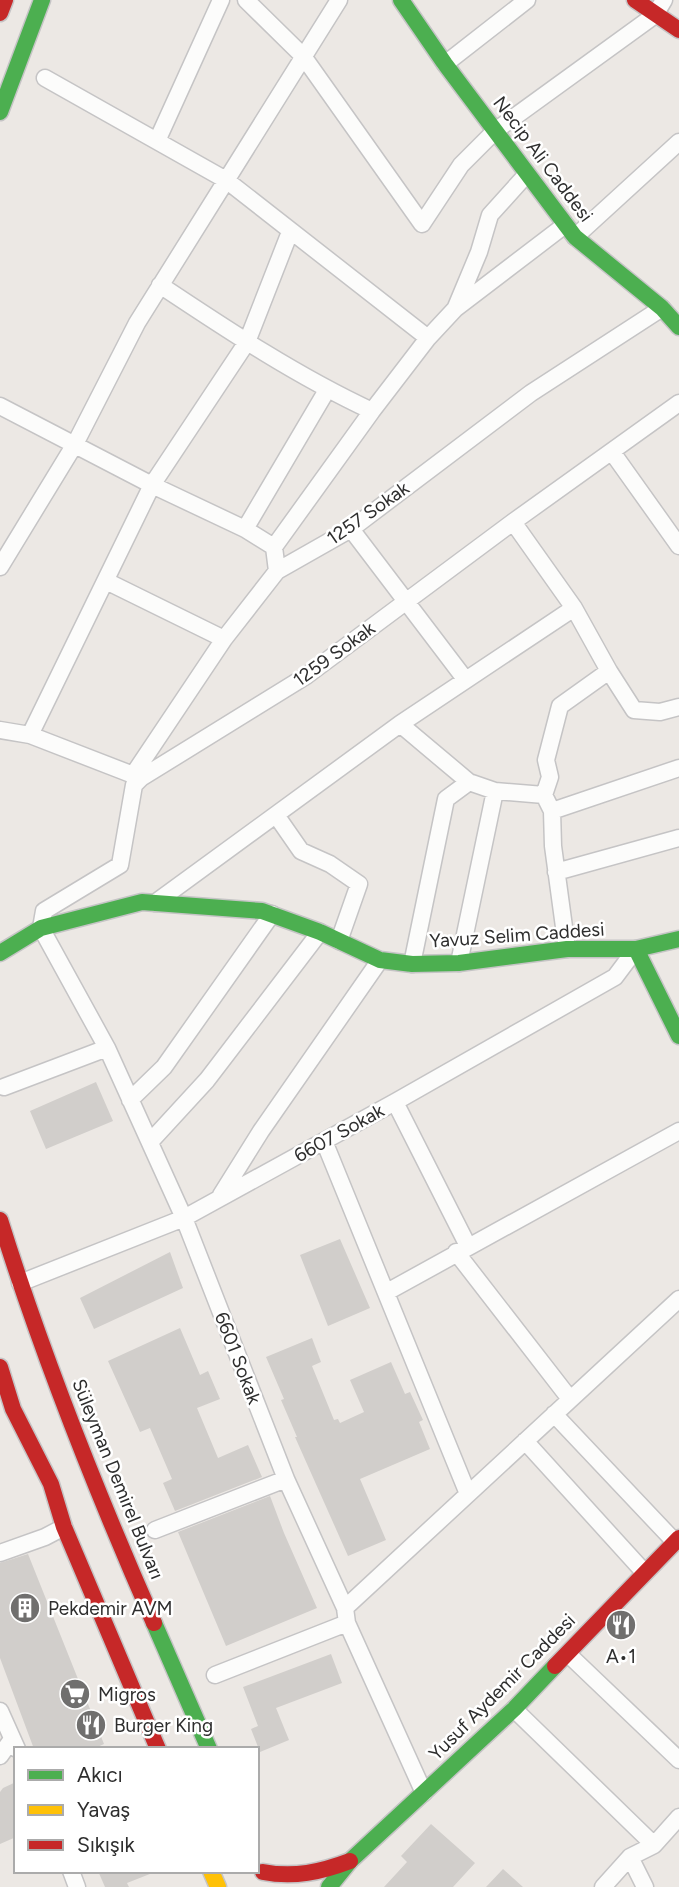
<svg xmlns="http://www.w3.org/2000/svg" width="679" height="1887" viewBox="0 0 679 1887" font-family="Figtree,sans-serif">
<rect width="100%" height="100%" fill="#ece8e4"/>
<path fill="#d1cecb" d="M96,1082L113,1121L46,1149L30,1111Z
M340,1239L370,1308L328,1326L300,1255Z
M170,1252L183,1288L94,1329L80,1298Z
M180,1328L200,1375L208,1371L220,1399L197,1408L218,1458L248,1445L262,1477L175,1511L163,1483L172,1479L150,1428L140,1432L108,1361Z
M312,1338L321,1362L312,1366L334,1420L338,1419L340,1423L364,1412L350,1380L391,1362L405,1394L410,1392L423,1420L419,1422L430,1449L360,1479L386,1540L348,1556L295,1437H297L281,1400L284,1399L266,1357Z
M270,1496L284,1533L317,1608L226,1646L178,1532Z
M28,1554L104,1744L93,1749H34L0,1658V1563Z
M331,1654L342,1683L276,1708L289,1740L260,1752L251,1729L258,1726L243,1687Z
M16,1782V1837L0,1844V1792L3,1788Z
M431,1824L475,1863L453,1887H384L407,1862L401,1856Z
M503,1869L523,1887H486Z
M98,1871H155V1872L127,1883L129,1887H105Z"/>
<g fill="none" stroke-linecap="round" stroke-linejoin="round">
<g stroke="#c5c4c5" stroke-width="19">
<path id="street" d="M246,0L303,56L422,224L461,165L495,131L655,15L664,0
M445,64L527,0
M45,78L226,180L428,338
M157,141L221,0
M575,237L679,142
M160,285C229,331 297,376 372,411
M456,307L479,252L490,215L527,174
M0,406L152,485L245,529L274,547
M612,452L679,546
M513,522L574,608L609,671
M245,529L327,390
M351,529L465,679
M0,567L75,444L137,323L339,0
M277,571L274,547L372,411L428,338L455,309L565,225
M106,581L224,639
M400,724L469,782L495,791L544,795L550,777L546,760L560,706L609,671L634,710L660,712L679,707
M0,730L30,735L141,778
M30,735L152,485L247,342L290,232
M133,775L224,639L277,571L351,529L531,393L662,308
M544,795L552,811L553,846L567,949
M552,811L679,768
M276,815L301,851L330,864L359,884L339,941
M556,872L679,838
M155,903L400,724L574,608
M459,963L495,791
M412,964L446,799L469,782
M4,1087L107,1048
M130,1100L164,1067L272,914
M395,1102L468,1246
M324,1141L468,1494
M150,1142L207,1080L320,932
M221,1195L261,1131L380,960
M456,1252L570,1399
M20,1283L184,1218L395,1102L615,977L636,949
M387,1292L679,1131
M554,1414L675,1542
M525,1441L644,1572
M155,1530L286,1479
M0,1553L45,1537L64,1527
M345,1608L679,1299
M568,1654L679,1760
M215,1675L347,1623
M514,1709L654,1845
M0,1711L17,1749
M0,1756L12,1739
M424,1793L347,1623L345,1608L286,1479L184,1218L107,1048L41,928L44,911L120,865L134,785L141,778L306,676L513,522L679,403
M630,1857L645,1887
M71,1871L77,1887
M603,1887L630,1857L654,1845L679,1817"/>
</g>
<g stroke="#c5c4c5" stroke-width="19">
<path id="fast" d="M401,0L445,64L575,237L662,308L679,327
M0,112L42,0
M636,949L679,1036
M0,953L41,928L142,902L262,911L320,932L380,960L412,964L459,963L567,949H636L679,939
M154,1623L209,1749
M329,1887L350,1861L514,1709L555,1666"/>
</g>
<g stroke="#c5c4c5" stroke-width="19">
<path id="slow" d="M211,1871L218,1887"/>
</g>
<g stroke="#c5c4c5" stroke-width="19">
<path id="jam" d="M635,0L679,30
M0,13L5,0
M0,1220C43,1357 96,1491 154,1623
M0,1367L13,1409L51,1484L64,1527L158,1749
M555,1666L679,1538
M263,1872C294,1878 321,1872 350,1861"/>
</g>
<use href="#street" stroke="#fcfcfb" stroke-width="16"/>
<use href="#fast" stroke="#4caf50" stroke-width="16"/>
<use href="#slow" stroke="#ffc107" stroke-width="16"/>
<use href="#jam" stroke="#c62828" stroke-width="16"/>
</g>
<defs>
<g id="building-disc" transform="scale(1.575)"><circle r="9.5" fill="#706f6e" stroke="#fff"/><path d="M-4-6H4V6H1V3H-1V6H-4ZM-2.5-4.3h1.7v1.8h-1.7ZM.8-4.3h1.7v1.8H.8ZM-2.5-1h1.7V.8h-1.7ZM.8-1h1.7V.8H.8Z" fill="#fff"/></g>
<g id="restaurant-disc" transform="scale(1.575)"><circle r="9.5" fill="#706f6e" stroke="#fff"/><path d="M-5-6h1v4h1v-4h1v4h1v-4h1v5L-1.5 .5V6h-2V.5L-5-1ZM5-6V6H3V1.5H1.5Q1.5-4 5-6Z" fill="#fff"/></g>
<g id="supermarket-disc" transform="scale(1.575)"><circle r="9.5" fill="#706f6e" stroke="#fff"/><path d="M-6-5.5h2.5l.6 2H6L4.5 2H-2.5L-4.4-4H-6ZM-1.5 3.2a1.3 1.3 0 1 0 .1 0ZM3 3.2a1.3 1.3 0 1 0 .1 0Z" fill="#fff"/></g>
</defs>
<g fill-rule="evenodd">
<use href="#building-disc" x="25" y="1608"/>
<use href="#restaurant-disc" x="621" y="1625"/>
<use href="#supermarket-disc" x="75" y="1694"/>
<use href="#restaurant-disc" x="91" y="1725"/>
</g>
<g text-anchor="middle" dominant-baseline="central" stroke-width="5" stroke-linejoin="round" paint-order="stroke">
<g font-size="19" fill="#2e2e2e" stroke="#fff">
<text transform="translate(543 159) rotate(53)">Necip Ali Caddesi</text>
<text transform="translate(368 513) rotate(-35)">1257 Sokak</text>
<text transform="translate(334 654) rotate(-36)">1259 Sokak</text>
<text transform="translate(517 935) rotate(-4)">Yavuz Selim Caddesi</text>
<text transform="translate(339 1133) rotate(-29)">6607 Sokak</text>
<text transform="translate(238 1358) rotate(69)">6601 Sokak</text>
<text transform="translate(118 1479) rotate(68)">Süleyman Demirel Bulvarı</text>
<text transform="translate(502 1687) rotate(-45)">Yusuf Aydemir Caddesi</text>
</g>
<g font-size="19" fill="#2e2e2e" stroke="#fff" text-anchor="start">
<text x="48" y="1608">Pekdemir AVM</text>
<text x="621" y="1656" text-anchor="middle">A•1</text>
<text x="98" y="1694">Migros</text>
<text x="114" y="1725">Burger King</text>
</g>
</g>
<rect x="14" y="1747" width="245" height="126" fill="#ffffff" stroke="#ababab" stroke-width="2"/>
<rect x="28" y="1770" width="35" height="10" fill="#4caf50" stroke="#ababab" stroke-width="2"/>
<text x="77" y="1782" font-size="21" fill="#2e2e2e">Akıcı</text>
<rect x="28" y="1805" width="35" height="10" fill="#ffc107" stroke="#ababab" stroke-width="2"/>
<text x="77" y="1817" font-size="21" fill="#2e2e2e">Yavaş</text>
<rect x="28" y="1840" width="35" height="10" fill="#c62828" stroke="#ababab" stroke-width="2"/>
<text x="77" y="1852" font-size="21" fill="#2e2e2e">Sıkışık</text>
</svg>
